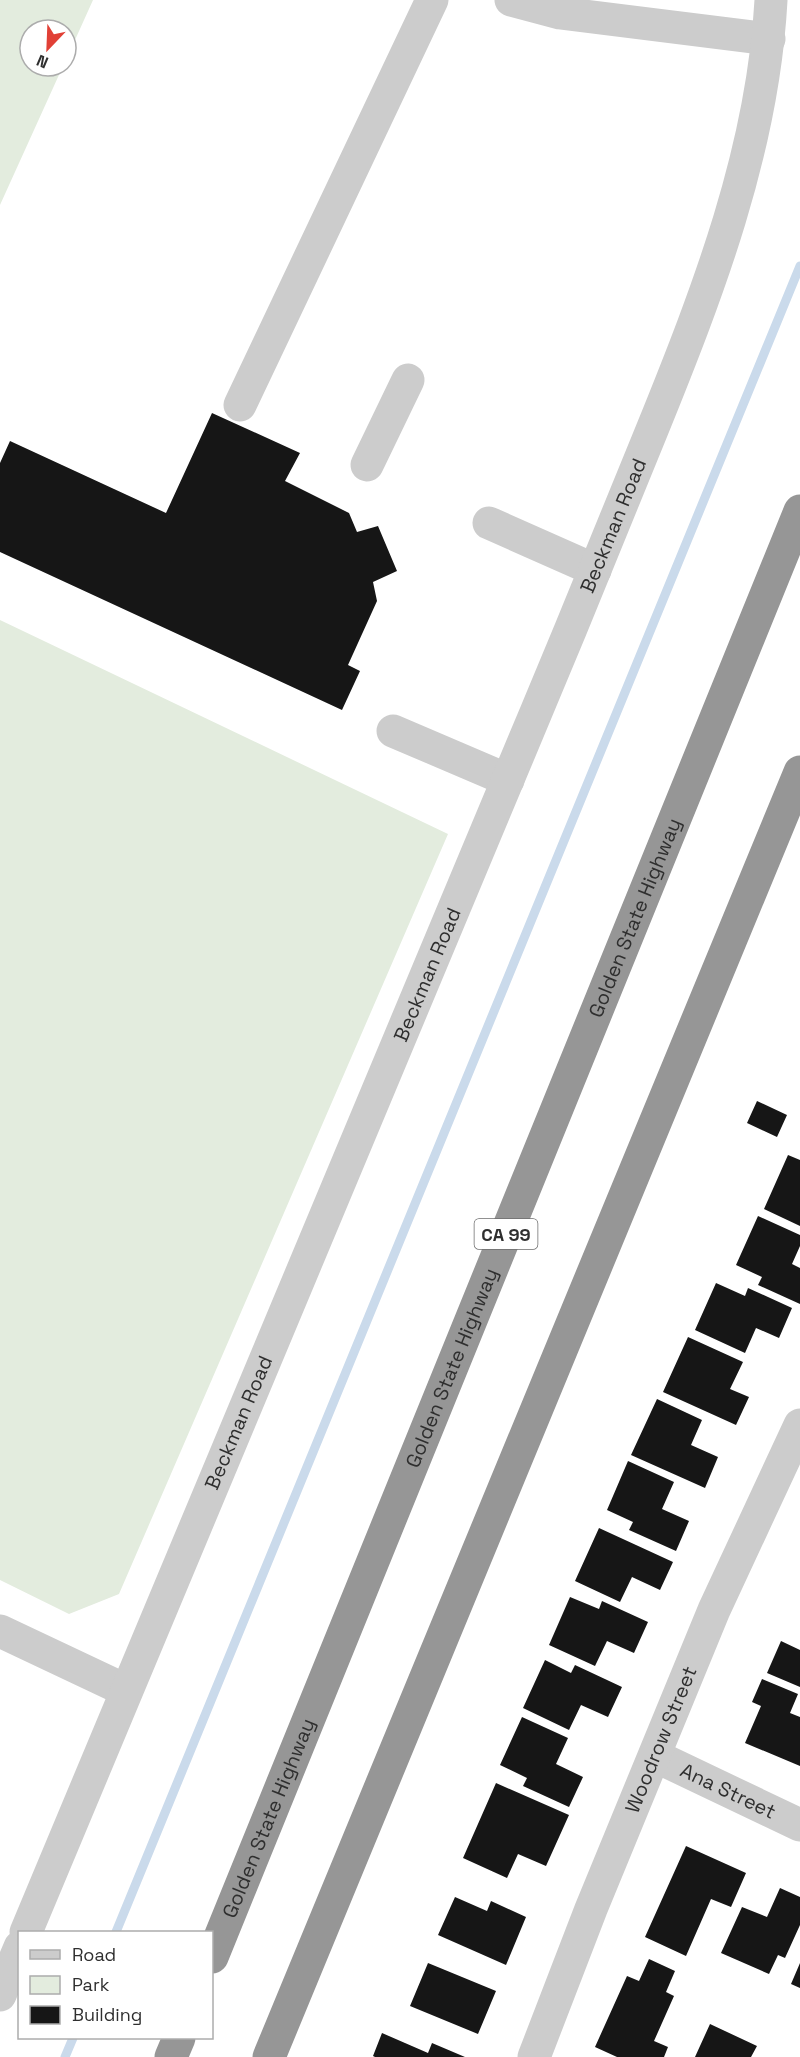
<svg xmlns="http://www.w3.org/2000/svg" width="800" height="2057" viewBox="0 0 800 2057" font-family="'Space Grotesk',sans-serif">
<rect width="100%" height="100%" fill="#fff"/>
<path fill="#e3ecde" d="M0,0H93L66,60V30H30V66H63L0,205Z
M0,620L448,834L119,1594L69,1614L0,1580Z"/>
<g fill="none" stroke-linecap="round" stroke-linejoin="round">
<path stroke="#cadaeb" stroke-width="9" d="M116,1932L800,266
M65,2057L73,2038"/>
</g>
<path fill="#161616" d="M212,413L300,453L285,481L349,513L357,532L378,526L397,571L373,582L377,601L348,665L360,671L342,710L0,552V463L10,441L166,513Z
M757,1101L787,1115L777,1137L747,1123Z
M788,1155L800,1160V1226L764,1209Z
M758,1216L800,1235V1246L792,1264L800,1268V1304L758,1285L762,1277L736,1265Z
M716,1283L745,1296L748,1288L792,1308L779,1338L756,1328L745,1353L695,1330Z
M688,1337L743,1362L730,1389L749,1397L736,1425L663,1392Z
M657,1399L702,1420L691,1445L718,1457L705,1488L631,1455Z
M628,1461L674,1482L662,1509L689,1521L676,1551L629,1530L633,1522L607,1510Z
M599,1528L673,1562L660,1590L632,1577L620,1602L575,1581Z
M570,1597L599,1609L602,1601L648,1622L634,1653L607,1641L595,1666L549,1645Z
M781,1641L800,1650V1687L767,1673Z
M545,1660L571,1673L575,1665L622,1687L608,1717L581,1705L569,1730L523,1708Z
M762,1679L798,1694L790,1713L800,1717V1766L745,1743L761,1706L752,1702Z
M522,1717L568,1738L556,1764L583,1777L569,1807L523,1786L527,1778L500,1765Z
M496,1783L569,1815L546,1866L518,1854L507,1878L463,1858Z
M686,1846L746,1873L731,1907L711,1899L686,1956L645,1937Z
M780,1888L800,1897V1925L785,1958L778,1955L769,1974L721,1953L742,1907L767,1917Z
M455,1897L487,1911L491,1901L526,1917L506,1965L438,1935Z
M649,1959L675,1971L666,1992L674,1996L654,2041L668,2047L664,2057H617L595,2047L627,1976L639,1981Z
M428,1963L496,1991L478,2034L410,2006Z
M800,1963V1988L791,1984Z
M710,2024L757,2046L751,2057H695Z
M382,2033L428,2053L432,2043L465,2057H375L373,2056Z"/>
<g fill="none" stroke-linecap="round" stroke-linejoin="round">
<g stroke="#ccc" stroke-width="33">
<path d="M511,0L560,13L769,39"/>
<path d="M240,405L432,0"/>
<path d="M367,465L408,380"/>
<path d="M489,523L595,570"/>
<path d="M393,731L508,780"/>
<path d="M0,1631L125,1690"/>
<path id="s1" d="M655,1756L800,1825"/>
<path id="s2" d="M26,1932C193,1524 369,1119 537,710C576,617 614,524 652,430C708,292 763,150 771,0"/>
<path d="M0,1995L20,1947"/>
<path id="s3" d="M534,2057L591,1909L714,1610L800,1425"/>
</g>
<g stroke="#969696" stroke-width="33">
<path id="s4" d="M212,1957L800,511"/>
<path d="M171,2057L179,2038"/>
<path d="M269,2057L800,772"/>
</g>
</g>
<g text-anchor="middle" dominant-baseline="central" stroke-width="6" stroke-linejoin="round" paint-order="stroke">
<rect fill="#fff" stroke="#6d6d6d" stroke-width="1.5" x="474.5" y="1219" width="63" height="30" rx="4.5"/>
<g font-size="18" font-weight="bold" fill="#2f2f2f">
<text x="506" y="1234">CA 99</text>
</g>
<g font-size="20" fill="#2f2f2f" stroke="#fff">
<text stroke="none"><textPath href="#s2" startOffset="1524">Beckman Road</textPath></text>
<text stroke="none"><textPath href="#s4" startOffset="1122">Golden State Highway</textPath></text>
<text stroke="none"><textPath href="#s2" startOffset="1038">Beckman Road</textPath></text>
<text stroke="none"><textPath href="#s4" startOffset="636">Golden State Highway</textPath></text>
<text stroke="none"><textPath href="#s2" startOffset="552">Beckman Road</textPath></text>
<text stroke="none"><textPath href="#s3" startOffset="342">Woodrow Street</textPath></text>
<text stroke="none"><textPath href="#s1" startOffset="81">Ana Street</textPath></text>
<text stroke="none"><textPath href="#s4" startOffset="150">Golden State Highway</textPath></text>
</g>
</g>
<rect x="18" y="1931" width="195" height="108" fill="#ffffff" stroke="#acacac" stroke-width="1.5"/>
<rect x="30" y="1950" width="30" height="9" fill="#cccccc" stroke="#acacac" stroke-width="1.5"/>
<text x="72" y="1961" font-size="18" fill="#2f2f2f">Road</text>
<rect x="30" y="1976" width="30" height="18" fill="#e3ecde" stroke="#acacac" stroke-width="1.5"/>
<text x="72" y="1991" font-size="18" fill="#2f2f2f">Park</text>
<rect x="30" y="2006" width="30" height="18" fill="#161616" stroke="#acacac" stroke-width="1.5"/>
<text x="72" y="2021" font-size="18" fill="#2f2f2f">Building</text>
<g transform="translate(48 48) rotate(203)"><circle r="28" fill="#ffffff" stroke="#acacac" stroke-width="1.5"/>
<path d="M0-4.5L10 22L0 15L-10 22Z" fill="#e14036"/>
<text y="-9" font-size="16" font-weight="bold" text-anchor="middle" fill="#2f2f2f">N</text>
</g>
</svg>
